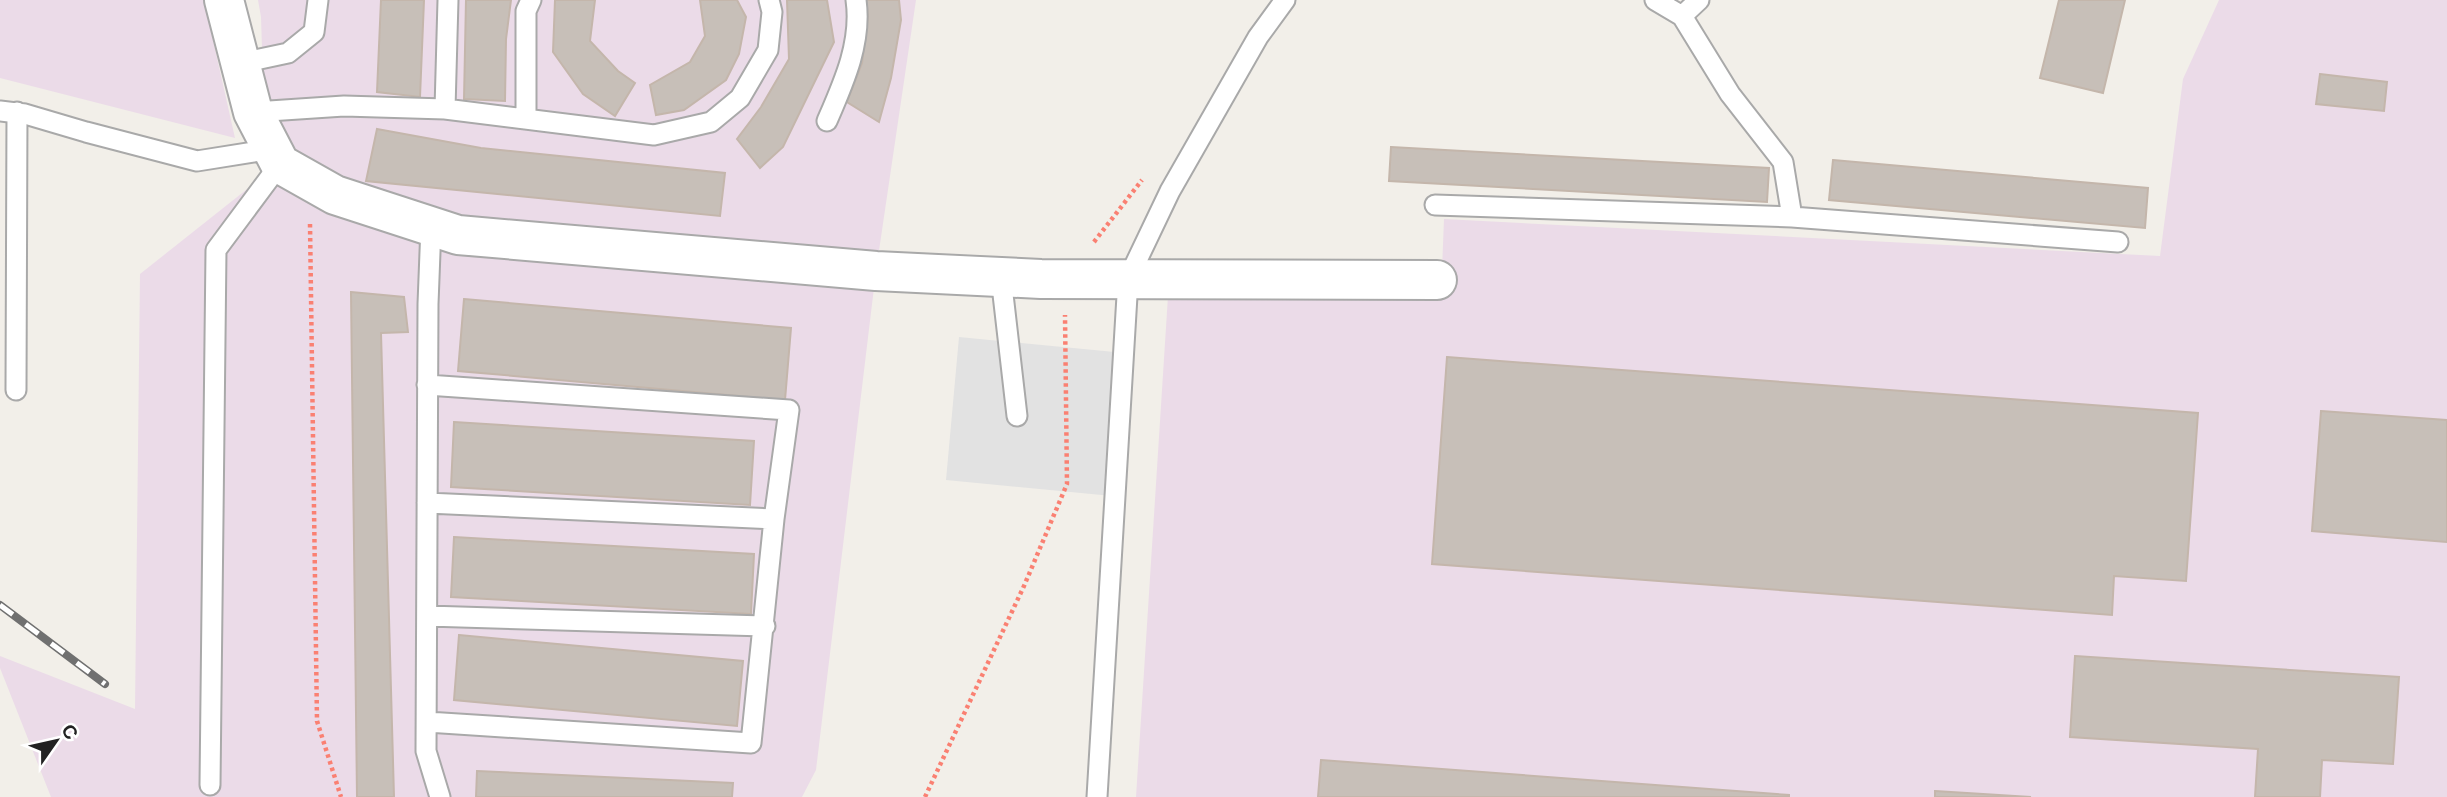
<svg xmlns="http://www.w3.org/2000/svg" width="2447" height="797" viewBox="0 0 2447 797" font-family="Arial,sans-serif">
<rect width="100%" height="100%" fill="#f2efe9"/>
<path fill="#ebdbe8" d="M0,0H204L235,138L0,78Z
M258,0H916L876,271L816,770L802,797H51L0,668V656L135,709L140,274L266,174L261,17Z
M2219,0H2447V797H1136L1168,296H1441L1444,219L2160,256L2183,79Z"/>
<path fill="#e2e2e2" d="M959,337L1125,353L1112,496L946,480Z"/>
<path fill="#c7bfb8" stroke="#c4b6ab" stroke-width="2" d="M381,0H424L420,97L377,92Z
M466,0H511L506,39L505,101L464,99Z
M555,0H595L590,41L618,71L635,83L615,116L583,94L553,52Z
M700,0H737L746,17L739,54L726,80L684,110L656,115L650,85L690,62L705,36Z
M787,0H827L834,42L783,147L760,168L737,139L761,107L789,59Z
M866,0H899L901,20L891,78L879,122L847,102L862,63L868,16Z
M2059,0H2125L2103,93L2040,78Z
M2320,74L2387,82L2384,111L2316,104Z
M377,129L481,148L725,173L720,216L366,181Z
M1391,147L1769,168L1767,202L1389,181Z
M1833,160L2148,188L2145,228L1829,200Z
M351,292L404,297L408,332L381,333L394,797H357Z
M464,299L791,328L785,400L458,371Z
M1447,357L2198,413L2186,581L2114,576L2112,615L1432,564Z
M2321,411L2447,420V542L2312,531Z
M454,422L754,441L750,505L451,487Z
M454,537L754,554L751,614L451,597Z
M459,635L743,661L737,726L454,700Z
M2075,656L2399,677L2393,764L2322,760L2320,797H2255L2258,749L2070,737Z
M1321,760L1789,795V797H1318Z
M477,771L733,783L732,797H476Z
M1935,791L2031,797H1935Z"/>
<g fill="none" stroke-linecap="round" stroke-linejoin="round">
<g stroke="#a9a9a9" stroke-width="23">
<path id="service" d="M1655,0L1682,16L1730,94L1783,162L1792,217L2118,242
M1682,16L1699,0
M241,63L288,53L314,32L318,0
M445,109L448,0
M0,111L25,114L86,132L197,161L273,149
M253,112L344,106L445,109L654,135L711,122L740,98L768,50L772,12L769,0
M526,119V11L531,0
M827,121C844,82 862,42 856,0
M1435,205L1792,217
M431,226L428,304L426,751L440,797
M1001,277L1017,416
M16,390L17,112
M427,503L774,519
M427,616L765,626
M427,722L751,743L774,519L789,410L427,385
M210,785L216,250L280,164
M1097,797L1128,279L1170,191L1258,37L1285,0"/>
</g>
<g stroke="#a9a9a9" stroke-width="42">
<path id="minor" d="M224,0L253,112L280,164L335,195L458,235L876,271L1041,279L1437,280"/>
</g>
<path stroke="#fa8072" stroke-width="4.5" stroke-dasharray="3.5 3.5" stroke-linecap="butt" d="M310,224L317,721L341,797
M1094,242L1142,180
M925,797L1024,586L1067,484L1065,315"/>
<use href="#service" stroke="#fff" stroke-width="19"/>
<use href="#minor" stroke="#fff" stroke-width="38"/>
<g stroke="#707070" stroke-width="8">
<path id="rail" d="M0,605L105,684"/>
</g>
<use href="#rail" stroke="#fff" stroke-width="5" stroke-dasharray="16" stroke-linecap="butt"/>
</g>
<g transform="translate(56 741) rotate(56)" stroke="#ffffff" stroke-width="5" paint-order="stroke">
<path d="M0-5L12 26L0 18L-12 26Z" fill="#222222"/>
<text y="-10" font-size="19" font-weight="bold" text-anchor="middle" fill="#222222">С</text>
</g>
</svg>
